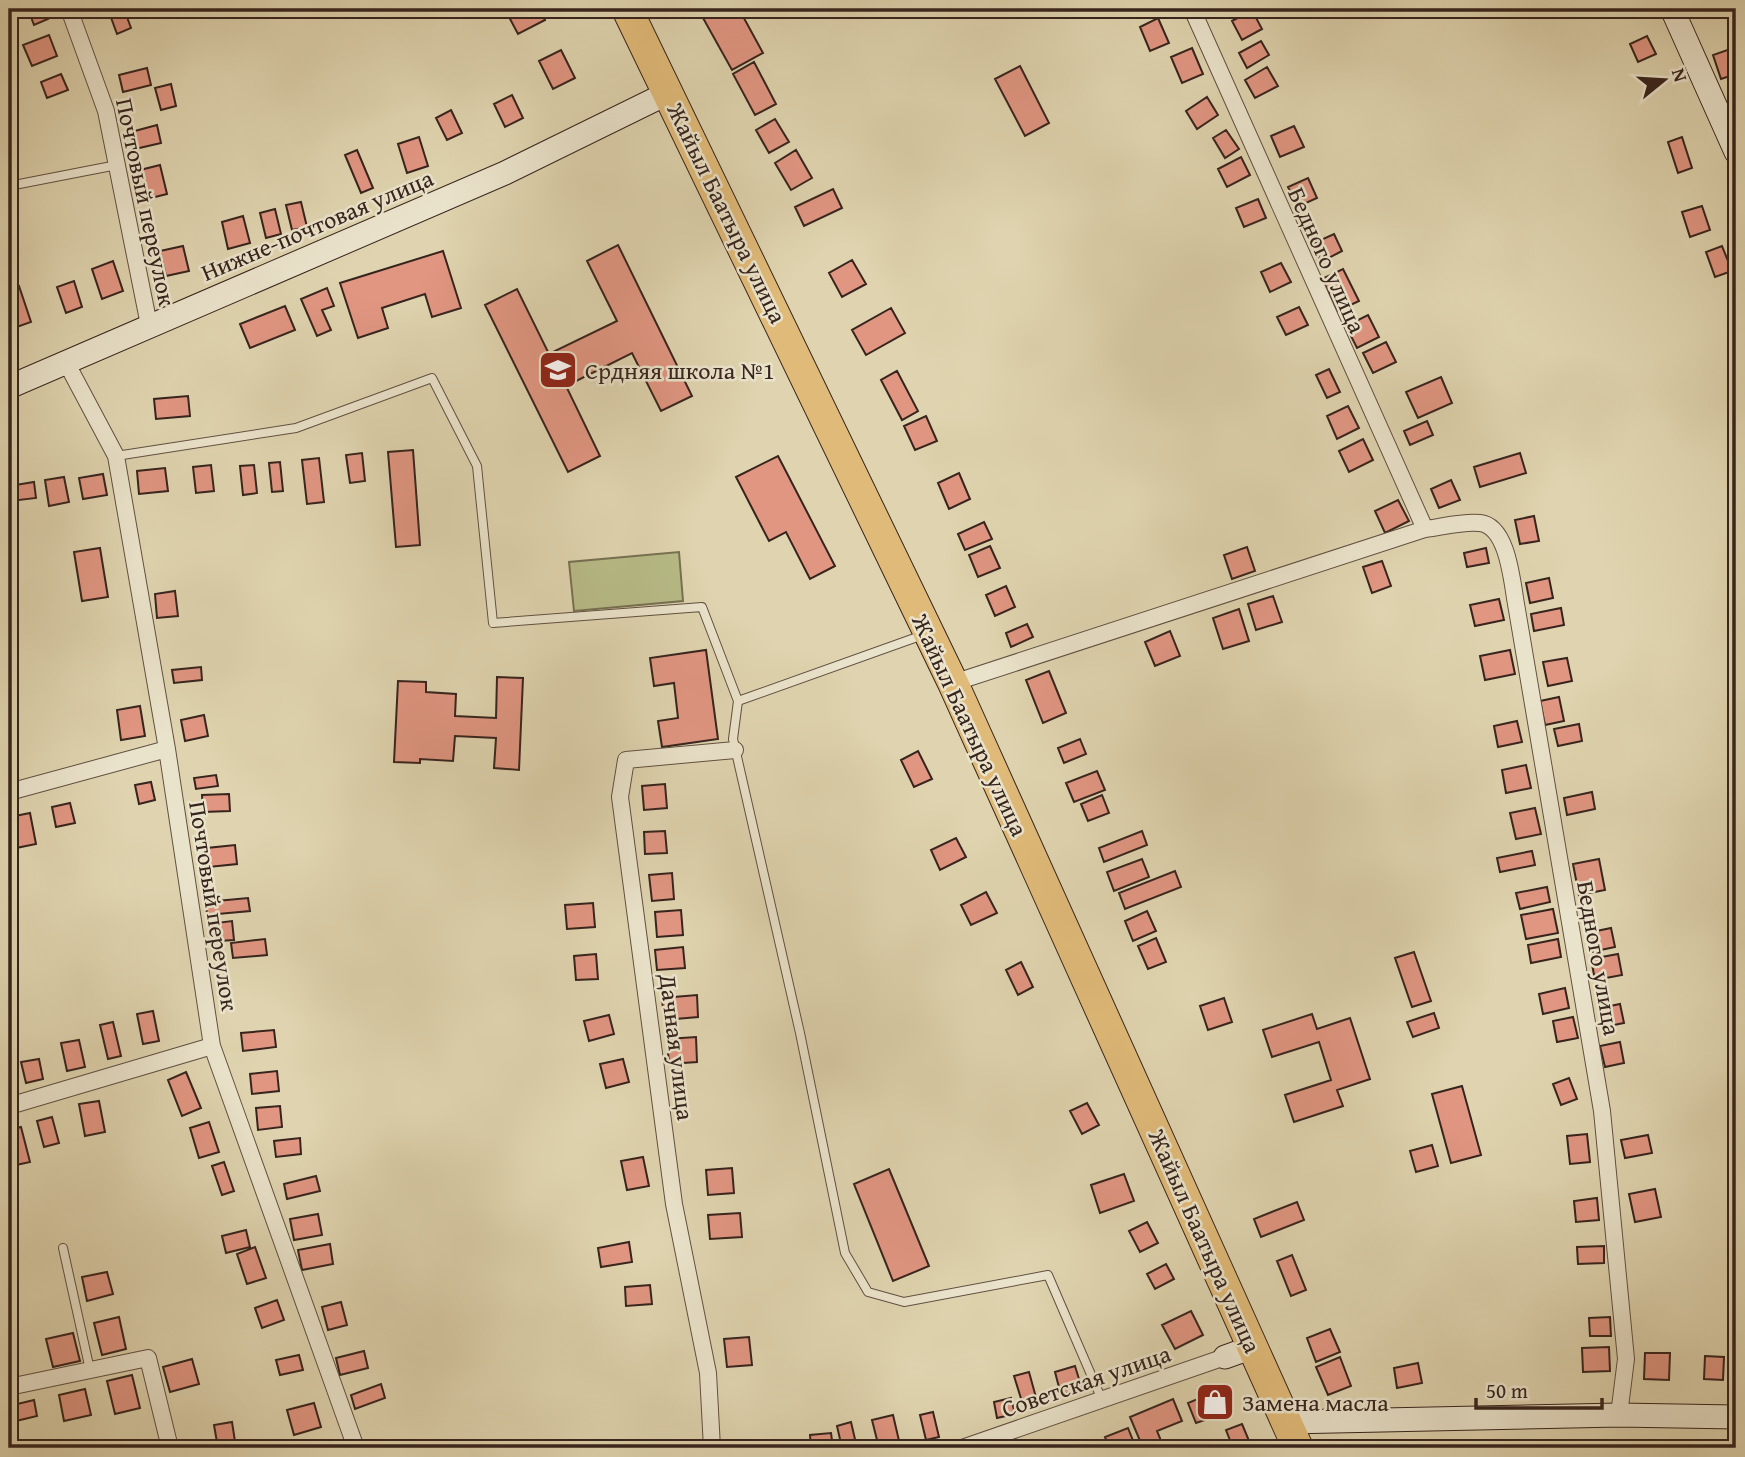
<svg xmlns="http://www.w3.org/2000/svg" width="1745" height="1457" viewBox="0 0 1745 1457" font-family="'Gentium Book Plus',serif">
<rect width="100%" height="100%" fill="#dfd4af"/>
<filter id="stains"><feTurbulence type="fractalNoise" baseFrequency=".00286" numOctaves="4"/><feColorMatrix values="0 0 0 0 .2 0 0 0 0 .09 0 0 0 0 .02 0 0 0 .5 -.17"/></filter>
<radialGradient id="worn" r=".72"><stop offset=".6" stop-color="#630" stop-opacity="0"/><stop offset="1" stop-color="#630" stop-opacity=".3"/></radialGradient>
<path fill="#b7bb87" stroke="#777052" stroke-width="2" d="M679,552L683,601L574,611L569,562Z"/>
<path fill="#e19682" stroke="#37241d" stroke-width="2" d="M28,9H44L48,19L34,25Z
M118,9H124L131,28L117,34L109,12Z
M526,9H540L545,20L518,34L509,17Z
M698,9H739L763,53L732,70Z
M1252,10L1262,29L1242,40L1232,21Z
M1158,18L1169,43L1150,51L1140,27Z
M49,35L57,56L32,66L23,45Z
M1647,36L1656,54L1638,62L1630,44Z
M1261,41L1269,55L1247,68L1239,53Z
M1192,48L1203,74L1182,83L1171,57Z
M1733,48L1736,74L1721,79L1713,55Z
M561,50L575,78L553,89L539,61Z
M754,62L776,104L755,115L733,74Z
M1020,66L1049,123L1025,136L995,79Z
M1267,67L1278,86L1255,98L1245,80Z
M147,68L151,85L123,92L119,75Z
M61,74L68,90L47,98L41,82Z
M171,84L176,106L161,110L155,88Z
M512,95L523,118L505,127L494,104Z
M1207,97L1218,115L1197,129L1186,111Z
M451,110L462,133L447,140L436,118Z
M775,119L789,142L769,153L756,130Z
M157,125L161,143L135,149L131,132Z
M1294,126L1304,147L1280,157L1271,136Z
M1226,130L1239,149L1225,158L1213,138Z
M419,137L428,166L407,173L398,144Z
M1682,137L1692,168L1678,173L1668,142Z
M357,150L373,188L361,193L345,155Z
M796,150L812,178L791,190L775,163Z
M1241,157L1250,175L1227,187L1218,169Z
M160,165L167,194L147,199L140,170Z
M1308,178L1317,198L1297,207L1288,187Z
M833,189L842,208L804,226L795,207Z
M1258,199L1266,218L1244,227L1236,208Z
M301,202L307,227L292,230L286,205Z
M1702,206L1710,230L1690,237L1682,212Z
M275,209L281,234L266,238L260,213Z
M243,216L250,243L228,249L222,222Z
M1334,234L1342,251L1321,262L1312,244Z
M618,245L692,396L661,411L632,353L566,386L600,456L568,472L485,305L517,289L549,354L617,321L587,261Z
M183,246L189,271L166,276L160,251Z
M1722,246L1732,271L1715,277L1706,252Z
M443,251L461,308L432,317L425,294L382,308L388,328L358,338L340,283Z
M852,260L866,284L842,297L829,273Z
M113,261L123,291L102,299L92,269Z
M1281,263L1291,282L1270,292L1261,272Z
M1343,269L1359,301L1338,311L1322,279Z
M74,281L82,307L66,313L57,287Z
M19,286L31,322L14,328L9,313V289Z
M327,288L334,306L322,310L331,330L317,336L301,299Z
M285,306L295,330L250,348L240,324Z
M1299,307L1308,325L1286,335L1277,317Z
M891,308L905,333L866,355L852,330Z
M1368,315L1379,337L1357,348L1346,326Z
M1386,342L1396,362L1373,373L1363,353Z
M1329,369L1340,392L1327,398L1316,375Z
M897,371L918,411L902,420L881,380Z
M1441,377L1452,403L1418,418L1406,392Z
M188,396L190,416L156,419L154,399Z
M1348,406L1359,428L1337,439L1327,416Z
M926,416L937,441L915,450L904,426Z
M1427,421L1433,435L1410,445L1404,431Z
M1363,439L1373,460L1349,472L1339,451Z
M413,450L420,545L396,547L388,452Z
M362,453L365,481L350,483L346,455Z
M1520,453L1526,473L1480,487L1474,467Z
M778,456L835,566L810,579L786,532L769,541L736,477Z
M319,458L324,502L307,504L302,460Z
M280,462L283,491L272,492L269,463Z
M211,465L214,491L196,493L193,467Z
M254,465L257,493L243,495L240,466Z
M165,468L168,491L139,494L137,471Z
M959,473L970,499L949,509L938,483Z
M103,474L107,495L83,499L79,478Z
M64,477L69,502L49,506L45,480Z
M1451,480L1460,500L1439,508L1431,489Z
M34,482L36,498L11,501L9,486Z
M1398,500L1409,521L1385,533L1375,511Z
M1534,516L1539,541L1520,544L1515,520Z
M984,522L992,539L965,550L958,534Z
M990,546L1000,568L978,577L969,555Z
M1247,547L1255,571L1232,579L1224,555Z
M100,548L108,597L82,601L74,552Z
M1486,548L1489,563L1467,567L1464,553Z
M1382,561L1391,586L1372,593L1363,567Z
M1549,578L1553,598L1530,603L1526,583Z
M1006,586L1015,607L995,616L986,595Z
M175,591L178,616L157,618L155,594Z
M1273,596L1282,622L1256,630L1248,604Z
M1499,599L1504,620L1475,626L1470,605Z
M1561,608L1564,625L1534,631L1531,614Z
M1239,609L1249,641L1223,649L1213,618Z
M1027,624L1033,637L1011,647L1006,633Z
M1170,631L1180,656L1155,666L1145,642Z
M706,650L718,739L662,747L658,721L678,718L674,683L654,686L650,658Z
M1510,650L1515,674L1485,680L1480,656Z
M1567,658L1572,681L1548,686L1543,662Z
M201,667L202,680L174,683L172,670Z
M1049,671L1066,713L1043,723L1026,680Z
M497,677L523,678L519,770L494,768L496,738L455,736L453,761L420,759V763L394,762L398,681L426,682V692L456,694L455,716L496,718Z
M1559,697L1564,721L1545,725L1540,701Z
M140,706L145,736L121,740L117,710Z
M204,715L208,736L185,741L181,720Z
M1517,721L1522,742L1498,747L1494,726Z
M1579,724L1582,741L1558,746L1554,729Z
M9,734L14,761L9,762Z
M1080,739L1086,754L1064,763L1058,748Z
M918,751L932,779L914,787L901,760Z
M1526,765L1531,788L1506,793L1502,770Z
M1097,771L1105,790L1074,802L1066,783Z
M216,775L218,786L196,789L194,778Z
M151,782L155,800L139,804L135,785Z
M665,784L667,808L644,810L642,786Z
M1592,792L1595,809L1567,815L1564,798Z
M229,794L230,811L203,812L202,795Z
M1102,795L1109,813L1088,821L1081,804Z
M70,803L75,823L56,827L52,807Z
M1535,808L1541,834L1516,839L1510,813Z
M30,813L36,844L16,848L10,817Z
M665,831L667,853L645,854L644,832Z
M1142,831L1147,845L1104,862L1099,848Z
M956,838L966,857L940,870L931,850Z
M235,845L237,864L209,867L207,848Z
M1532,851L1535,865L1500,872L1497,858Z
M1142,859L1149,877L1114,891L1107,872Z
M1599,859L1605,890L1579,895L1573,864Z
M1175,871L1181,887L1125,909L1119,893Z
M672,873L674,899L652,901L649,875Z
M1547,887L1550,902L1520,909L1516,893Z
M986,892L997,913L971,925L961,905Z
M248,898L250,911L207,915L206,902Z
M593,903L595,927L567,929L565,905Z
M1553,909L1558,933L1526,939L1521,915Z
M681,910L683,935L657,937L655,912Z
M1147,911L1156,931L1133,941L1125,921Z
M232,921L234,940L218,941L216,923Z
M1611,928L1615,947L1591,952L1587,933Z
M1156,938L1166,962L1148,969L1138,946Z
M265,939L267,955L233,958L231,943Z
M1558,939L1561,957L1531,963L1528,945Z
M683,947L685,968L657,970L655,950Z
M1414,952L1431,1001L1412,1007L1395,958Z
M596,954L598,979L576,980L574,956Z
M1618,954L1622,975L1595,980L1591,959Z
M1021,962L1033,987L1018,995L1006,970Z
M1565,988L1569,1008L1543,1014L1539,994Z
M697,995L698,1017L664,1020L662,998Z
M1224,998L1232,1022L1208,1030L1200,1006Z
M1620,1004L1624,1023L1604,1027L1600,1008Z
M153,1011L159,1041L143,1044L137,1014Z
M1434,1013L1439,1028L1413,1037L1407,1022Z
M1312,1014L1317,1029L1350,1018L1370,1079L1337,1090L1343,1106L1294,1122L1285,1095L1331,1080L1319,1042L1272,1057L1263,1030Z
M609,1015L614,1034L589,1041L584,1021Z
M1573,1017L1578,1038L1557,1042L1553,1021Z
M113,1022L121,1056L108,1059L100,1025Z
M274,1030L276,1047L243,1051L241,1033Z
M696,1037L697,1062L669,1064L667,1039Z
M79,1040L85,1067L67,1071L61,1043Z
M1620,1042L1624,1063L1605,1067L1600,1046Z
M39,1059L43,1079L26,1083L21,1062Z
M623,1059L629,1082L606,1088L600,1064Z
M277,1071L279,1091L252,1094L250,1074Z
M186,1072L201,1108L182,1116L168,1080Z
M1569,1078L1577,1099L1561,1105L1553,1084Z
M1462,1086L1481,1155L1451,1163L1432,1094Z
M99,1101L105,1132L85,1136L79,1104Z
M1087,1103L1099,1125L1082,1134L1070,1111Z
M280,1106L282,1127L258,1130L256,1108Z
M52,1117L59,1143L44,1147L37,1121Z
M209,1122L219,1152L199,1158L190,1128Z
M21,1127L30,1162L16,1165L9,1130Z
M1587,1134L1590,1162L1570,1164L1567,1136Z
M1648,1135L1652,1153L1625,1158L1621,1140Z
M300,1138L301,1154L276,1157L274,1141Z
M1432,1145L1438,1166L1416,1172L1410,1151Z
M643,1157L649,1186L627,1190L621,1161Z
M224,1162L234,1191L222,1195L212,1166Z
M732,1168L734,1193L708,1195L706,1170Z
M889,1169L929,1266L893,1281L854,1184Z
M1124,1174L1134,1201L1100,1213L1091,1185Z
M316,1176L320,1191L287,1199L284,1184Z
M1655,1189L1661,1217L1635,1222L1629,1194Z
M1597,1198L1599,1220L1576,1222L1574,1201Z
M1297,1202L1304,1220L1261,1237L1254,1219Z
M740,1213L742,1237L710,1239L708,1215Z
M318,1214L322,1235L294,1240L290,1219Z
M1147,1222L1158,1243L1140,1252L1129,1231Z
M246,1230L250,1247L226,1253L222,1236Z
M629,1242L632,1262L601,1267L598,1248Z
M330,1244L333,1264L302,1270L298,1250Z
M1604,1246V1263L1578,1264L1577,1247Z
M255,1247L266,1278L247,1284L237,1254Z
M1292,1255L1306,1290L1291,1296L1277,1261Z
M1166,1264L1174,1279L1155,1289L1147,1274Z
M107,1272L113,1294L87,1301L82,1277Z
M650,1285L652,1304L626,1306L625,1287Z
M277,1300L284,1320L262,1328L255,1308Z
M341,1302L347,1325L328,1330L322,1307Z
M1191,1311L1203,1335L1175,1349L1162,1325Z
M119,1317L126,1349L102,1355L94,1323Z
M1610,1317L1611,1336H1590L1589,1318Z
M1330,1329L1340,1352L1316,1362L1307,1338Z
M73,1333L80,1361L53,1367L46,1339Z
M749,1337L752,1365L727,1367L724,1339Z
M1609,1347L1610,1371L1583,1372L1582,1348Z
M364,1351L368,1368L340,1375L336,1358Z
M1645,1353H1670L1669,1380L1644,1379Z
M299,1355L303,1370L280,1375L276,1360Z
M1705,1356L1724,1357L1723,1380L1704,1379Z
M1340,1357L1351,1386L1328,1395L1316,1367Z
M192,1359L199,1384L170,1392L163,1367Z
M1418,1363L1422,1383L1397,1388L1394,1368Z
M1075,1366L1082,1389L1061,1395L1055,1372Z
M1029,1372L1037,1401L1023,1405L1014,1376Z
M132,1375L140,1408L115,1414L107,1381Z
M381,1384L385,1398L355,1409L351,1395Z
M85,1389L91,1415L64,1421L59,1395Z
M1011,1398L1015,1414L997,1418L994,1402Z
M1200,1398L1208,1419L1196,1423L1188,1403Z
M1173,1399L1182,1421L1157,1431L1164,1448H1143L1130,1417Z
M34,1400L37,1416L16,1421L13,1405Z
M314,1403L321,1427L294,1435L287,1410Z
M933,1412L939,1437L926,1440L920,1415Z
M893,1415L900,1445L879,1448L872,1420Z
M232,1422L236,1448H218L214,1425Z
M851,1422L857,1448H842L837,1426Z
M1242,1424L1252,1448H1233L1226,1430Z
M1128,1428L1136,1448H1109L1105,1437Z
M831,1433L833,1448H811L810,1435Z"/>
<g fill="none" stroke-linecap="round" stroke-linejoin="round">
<g stroke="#615042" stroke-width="10">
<path id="lane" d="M9,186L117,165
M116,456L296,428L432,378L477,466L493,623L702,607L738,701
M923,635L738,701L733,739L800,1033L845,1253L868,1292L904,1302L1048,1275L1102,1400
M63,1248L90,1370"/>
</g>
<g stroke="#615042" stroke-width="18">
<path id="street" d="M69,9L106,111L149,325
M1192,9L1425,529
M66,362L116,456L167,749L212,1046L356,1448
M953,683L1425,529C1442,527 1463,521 1480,523C1508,526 1512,582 1516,604L1602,1111L1626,1359L1619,1415
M9,792L167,749
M9,1106L212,1046
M9,1387L148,1358L170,1448
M712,1448L708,1373L674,1204L620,797L626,760L735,750
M962,1448L1225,1357"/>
</g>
<g stroke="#37241d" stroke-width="25">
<path id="secondary" d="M1672,9L1736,152
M9,387L505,173L670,92
M1225,1357L1253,1347
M1287,1422L1619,1415L1736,1417"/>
</g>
<g stroke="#37241d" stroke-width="32">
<path id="highway" d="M627,9L953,683L1298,1448"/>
</g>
<use href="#lane" stroke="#eae3cb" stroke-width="8"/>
<use href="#street" stroke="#eae3cb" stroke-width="16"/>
<use href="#secondary" stroke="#eae3cb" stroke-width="23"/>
<use href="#highway" stroke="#e0ba78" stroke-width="30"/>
</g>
<defs>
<g id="school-square" transform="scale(2.0125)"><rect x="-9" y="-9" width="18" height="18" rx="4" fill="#8f2418" stroke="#eae3cb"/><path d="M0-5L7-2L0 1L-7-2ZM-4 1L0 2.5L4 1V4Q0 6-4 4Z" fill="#fff"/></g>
<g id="shop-square" transform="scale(2.0125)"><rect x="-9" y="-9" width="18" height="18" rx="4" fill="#8f2418" stroke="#eae3cb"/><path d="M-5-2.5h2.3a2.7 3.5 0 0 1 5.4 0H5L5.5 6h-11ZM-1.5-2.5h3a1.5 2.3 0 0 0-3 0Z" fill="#fff"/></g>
</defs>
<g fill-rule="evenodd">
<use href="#school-square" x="558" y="370"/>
<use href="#shop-square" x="1215" y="1402"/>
</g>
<g text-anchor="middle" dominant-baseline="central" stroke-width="5" stroke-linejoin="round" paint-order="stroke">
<g font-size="24" fill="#37241d" stroke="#eae3cb">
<text transform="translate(146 202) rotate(78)">Почтовый переулок</text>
<text transform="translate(727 213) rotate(64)">Жайыл Баатыра улица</text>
<text transform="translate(317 225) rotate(-23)">Нижне-почтовая улица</text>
<text transform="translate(1327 260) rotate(66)">Бедного улица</text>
<text transform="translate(970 725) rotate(65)">Жайыл Баатыра улица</text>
<text transform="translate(214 906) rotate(81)">Почтовый переулок</text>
<text transform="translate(1599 958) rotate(80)">Бедного улица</text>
<text transform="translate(677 1047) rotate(83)">Дачная улица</text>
<text transform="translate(1205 1241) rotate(66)">Жайыл Баатыра улица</text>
<text transform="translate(1086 1381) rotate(-19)">Советская улица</text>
</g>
<g font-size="24" fill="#37241d" stroke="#eae3cb" text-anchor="start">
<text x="585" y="370">Срдняя школа №1</text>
<text x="1242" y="1402">Замена масла</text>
</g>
</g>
<rect width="1745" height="1457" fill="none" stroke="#dfd4af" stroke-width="35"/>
<rect x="10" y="10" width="1724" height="1436" fill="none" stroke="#37241d" stroke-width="3.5"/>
<rect x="18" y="18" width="1710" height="1422" fill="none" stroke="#37241d" stroke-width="2"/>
<g transform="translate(1664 80) rotate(72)" stroke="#eae3cb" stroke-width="5" paint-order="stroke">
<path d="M0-5L12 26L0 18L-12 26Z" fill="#37241d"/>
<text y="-10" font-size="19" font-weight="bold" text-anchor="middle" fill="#37241d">N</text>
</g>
<path d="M1476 1398v10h126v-10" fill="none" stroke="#37241d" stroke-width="3.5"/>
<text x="1486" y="1398" font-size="21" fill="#37241d" stroke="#eae3cb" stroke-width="5" paint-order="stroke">50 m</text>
<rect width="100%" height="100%" filter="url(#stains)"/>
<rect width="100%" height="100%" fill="url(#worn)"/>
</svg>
